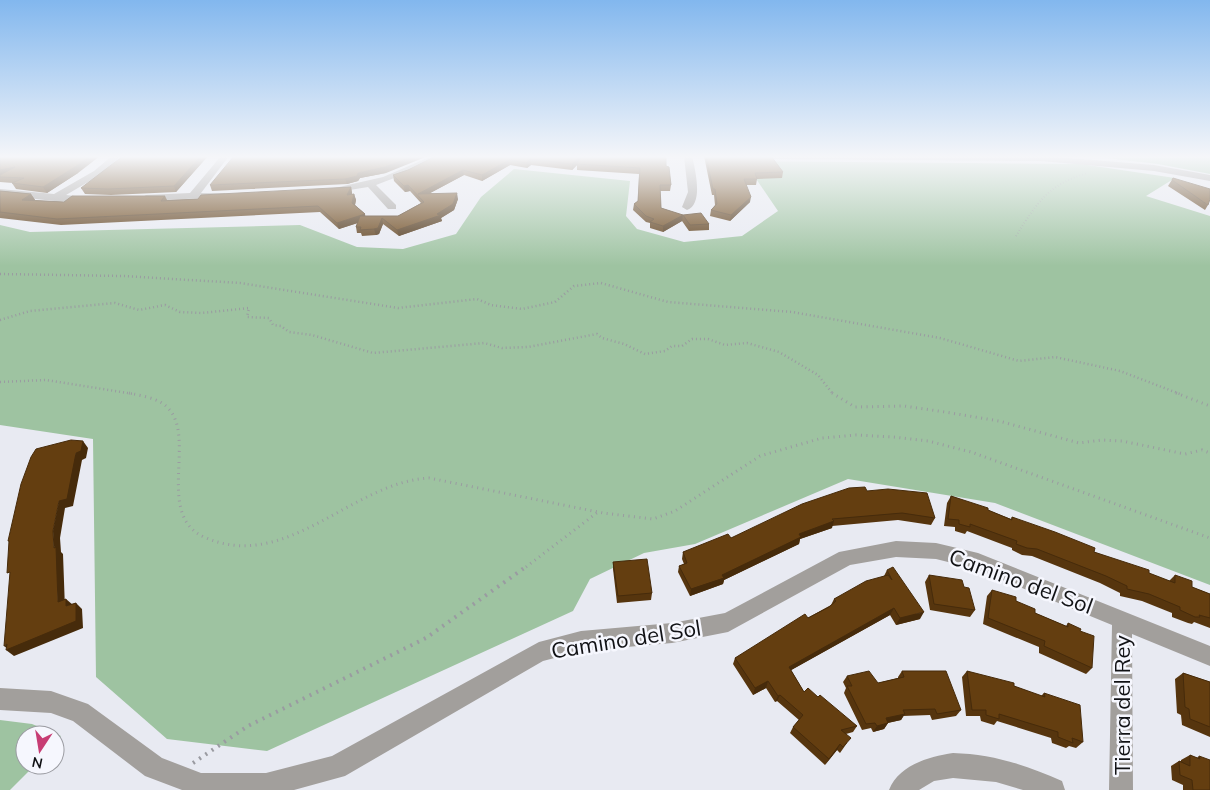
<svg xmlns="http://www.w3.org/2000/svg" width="1210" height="790" viewBox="0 0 1210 790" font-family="Mulish,sans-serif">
<rect width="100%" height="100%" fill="#e8eaf2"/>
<path fill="#9ec3a1" d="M1090,156H1210V174L1158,164Z
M744,161L1081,164L1175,178L1146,196L1210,216V585L995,503L848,479L695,544L644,553L590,579L573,611L267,751L167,739L96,677L93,439L0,425V225L30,232L300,225L357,247L403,249L456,234L481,197L514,169L630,181L626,216L637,229L684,242L742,236L778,211Z
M0,720L32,724L61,736L55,742V735H25V765H35L10,790H0Z"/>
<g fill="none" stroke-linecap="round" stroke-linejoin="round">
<path stroke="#9a9ba1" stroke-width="2" stroke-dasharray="0.5 2.5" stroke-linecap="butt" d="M1016,236C1037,203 1048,184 1088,173"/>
<path stroke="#9a9ba1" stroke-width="2.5" stroke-dasharray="1 3" stroke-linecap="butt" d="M0,274L123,276L240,283L398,308L477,299L491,305L522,309L555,302L574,286L601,283L668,302L792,312L940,338L1019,361L1055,357L1120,371L1180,394
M0,320L30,311L115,303L139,310L165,305L180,312L202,313L249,308L247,317L269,318L273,325L281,326L289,332L312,335L373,353L484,343L502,348L528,347L597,334L602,338L624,344L645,354L665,351L672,346H682L692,339H708L725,345L747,343L779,352L818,375L833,394
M0,382L46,380L134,394"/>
<path stroke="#9a9ba1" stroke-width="3" stroke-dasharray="1 4.5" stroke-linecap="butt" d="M129,393C142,396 159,398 168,408C197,438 155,515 204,537C286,574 352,482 429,478L603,513L653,519L675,511L760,456L822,438L856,435L893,437L928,441L971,452L1210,538
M832,393L855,407L904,406L945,412L999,421L1079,443L1102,440L1122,441L1185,454L1202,450L1210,453
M1176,393L1210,406
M526,567L598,512"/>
<path stroke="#9a9ba1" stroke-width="4" stroke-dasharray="2 5.5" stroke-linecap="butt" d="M193,763L248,726L426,638L527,566"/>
<path fill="#a29f9c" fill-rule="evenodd" d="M112,156H121L100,175L66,195L92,198V202L54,201L0,195V189L54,194L94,171Z
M221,156H229L201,193H225V197L146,201L141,198L146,195L190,193Z
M432,156H442L415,170L376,185L396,205V209H388L368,187L331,193L326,190L383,177Z
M684,156H692C695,169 704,204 687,210L682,207L688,192Z
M753,156H1044L1154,165L1210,175V181L1154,171L1041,161L757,159Z
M896,541L936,543L978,553L1210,646V666L1132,634L1133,790H1109L1112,625L976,569L936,559L896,557L850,565L728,632L672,643L581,651L543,661L345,776L294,790H182L145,776L73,721L51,713L0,710V688L51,691L88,704L162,758L201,773H266L332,756L539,642L581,631L672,623L725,613L839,552Z
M953,753C992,754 1026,765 1062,781L1065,790H1023L996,782L953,778L934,781L919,790H889C899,765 928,757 953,753Z"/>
</g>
<path fill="#56350e" d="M0,156L78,173L47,193L16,189L12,183H13L0,182Z
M208,156L176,192L111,195L85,194L81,188Z
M436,156H582V157L666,166L671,185L670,191H660L661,208L709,224V230L689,231L682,221L663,232L650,228V223L646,222L633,210L634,204L638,201L639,174L577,170V165L572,170L531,165L527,168L510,165L482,181L464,175L430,193L458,199L454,210L441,218L442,221L399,236L383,224L379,234L376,235L362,236L361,233H357L356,227L358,223L339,229L320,212L61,225L0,218V191L31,194L35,200H34L64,202L165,196L167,200L198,199L351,187L352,193V194H354L356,200L355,205L365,214V216H398L421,203L410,191L405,192L394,181L393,175L408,170Z
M704,156H771L783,172L782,178L757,179L756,185H746L750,202L730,221L710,216L711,210L715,205L714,195H712Z
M386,173L360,178L358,181L347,184L212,191L210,185Z
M1173,178L1208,205L1205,210L1168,186Z
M867,491L935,518L931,525L898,520L832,526V528L800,539L799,544L724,580L723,584L690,596L678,572L679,566L684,564L682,559L683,552L731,538Z
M951,496L1011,519L1012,517L1094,552L1169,581L1175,575L1192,587L1210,594V628L1194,622L1192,624L1188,623L1172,617V613L1142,601L1120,596V593L1100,583L1032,556L1022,555L1012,550V548L967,531L965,534L955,531V527L944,526L947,503Z
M613,562L652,593L651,600L617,603L613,569Z
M887,570L920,619L896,625L890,615L791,670L804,692L818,697L857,726L853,732L846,734L847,743L840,753L837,750L825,765L790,733L793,727L799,720L777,701L775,702L766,688L753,695L733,664L735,658L831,605L834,599L884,576Z
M929,575L964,587L975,610L970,617L930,610L925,582Z
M992,590L1016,601L1035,613L1066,626L1068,623L1080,631L1092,668L1086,674L1039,653V647L983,624L987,596Z
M902,671L961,710L956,716L932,720L930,715L903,716L901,720L888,723L884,729L873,732L871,728L862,730L844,693L846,688L843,682L847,676L878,683L898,678V677Z
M967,671L1014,686L1041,696L1044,693L1083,742L1076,748L1069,746L1066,748L1052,743L1051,738L997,721L994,725L981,721L980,716H966L962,677Z
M1183,673L1210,682V737L1182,725L1181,715L1177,713L1175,679Z
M1190,755L1197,758L1199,756L1210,790H1183V785L1172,780L1171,766L1179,761H1181V760Z"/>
<path fill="#462b0b" d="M90,156H100L78,173L47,193L43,187Z
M201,156H208L176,192L174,186Z
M414,156H428L386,173L360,178L358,181L347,184L345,179L358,173Z
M580,156H582V160L572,170V164Z
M530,159L531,165L527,168L526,163Z
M509,160L510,165L482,181V175Z
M15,167L0,176V170Z
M463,170L464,175L421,198L418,194Z
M408,185L410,191L405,192L404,186Z
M351,187L352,193L349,201L347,195Z
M457,193L458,199L454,210L441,218L442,221L399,236L397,230L437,214Z
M31,194L35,200L26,206L22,200Z
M354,194L356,200L354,209L352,203Z
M751,197L750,202L730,221L731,215Z
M365,214L366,220L339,229L337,223Z
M683,215L682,221L663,232V226Z
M382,218L383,224L379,234L376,235L374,229Z
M83,441L88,448L86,458L82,460L73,506L65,508L60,538L61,552L63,554L65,609L58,602L53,531L59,501L76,453Z
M834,521L832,528L800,539L799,544L724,580L723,584L690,596L691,589L722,575L799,534Z
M66,599L73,605L66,606Z
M76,603L82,609L83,628L14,656L6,650L8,649L4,646Z
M894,608L890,615L786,673L789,667Z
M924,612L920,619L896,625L900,618Z
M768,681L766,688L753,695L755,688Z
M780,695L777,701L775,702L778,696Z
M905,714L901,720L882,724L886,718Z
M888,723L884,729L873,732L877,726Z
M840,744L837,750L825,765L829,759Z"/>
<path fill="#643e10" stroke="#462b0b" d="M0,156H90L75,167L43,187L12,183L24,178L0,177V175L15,167L0,170Z
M123,156H201L174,186L108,189L81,188Z
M234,156H414L385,167L358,173L357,176L345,179L210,185Z
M436,156H580L572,164L530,159L526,163L509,160L482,175L463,170L418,194L457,193L453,204L437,214L441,215L397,230L382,218L378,228L374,229L360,230L361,227H356L360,216H398L424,202L408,185L404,186L393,175L408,170Z
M582,156H666V166L669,167L671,185H660L661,208L683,215L663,226L650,222L654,219L646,216L634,204L638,201L640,168L577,164Z
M706,156H771L783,172L755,173L757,179H744L751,197L731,215L711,210L717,204L715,189H713Z
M1173,178L1210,189V199L1208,205L1172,180Z
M351,187L347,195L354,194L352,203L365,214L337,223L318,206L57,219L0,212V191L31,194L22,200L64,202L72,196H165L161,201L198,199L201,195Z
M701,213L709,224L690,225L683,215Z
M71,440L83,441L81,451L76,453L67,499L59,501L53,531L54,548L56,547L58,602L66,599V606L76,603V621L6,650L7,644L4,646L10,572L7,573L9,541H8L21,484L31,457L36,449Z
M865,487L867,491L888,489L927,493L935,518L902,513L832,519L834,521L799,534L801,537L722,575L724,578L691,589L679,566L687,563L683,552L728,534L731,538L802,504L849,488Z
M951,496L988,508V510L1012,520V517L1055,532L1095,548L1094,552L1149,570V573L1175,583V575L1192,581V587L1210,594V618L1199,615L1200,617H1195L1180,610V607L1149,594L1127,589V586L1106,576L1037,549L1027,548L1016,544L1017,541L970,524V527L959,524V520L948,519Z
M647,559L652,593L618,596L613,562Z
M893,567L924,612L900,618L894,608L789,667L804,692L808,688L818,697L820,695L857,726L841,730L851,738L843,747L840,744L829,759L793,727L803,715L780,695L778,696L768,681L755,688L735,658L805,614L808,618L829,607L836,601L834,599L866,581L888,575L892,580L887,570Z
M929,575L962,580L964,587L969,588L975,610L934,604Z
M992,590L1016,597V601L1035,609V613L1068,627V623L1081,629L1080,631L1094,636L1092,668L1044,646L1045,641L988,618Z
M869,671L878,683L904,677L902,671H946L961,710L937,714L935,709L903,710L905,714L886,718L888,723L877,726L875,723L866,724L847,686H852L847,676Z
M967,671L1014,683V686L1045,697L1044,693L1080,705L1083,742L1072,738L1073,743L1058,737V732L999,714V719L986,715V710H972Z
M1183,673L1210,682V727L1190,719L1189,709L1185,707Z
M1190,755L1200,759L1199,756L1210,760V790H1193L1192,780L1180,775L1179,761L1190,766Z"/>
<linearGradient id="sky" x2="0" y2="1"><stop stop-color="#82b7ee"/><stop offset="0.59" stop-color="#f5f6f9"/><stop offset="1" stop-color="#f5f6f9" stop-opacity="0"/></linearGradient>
<rect width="1210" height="266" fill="url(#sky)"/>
<g text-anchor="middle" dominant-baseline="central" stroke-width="5" stroke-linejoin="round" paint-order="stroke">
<g font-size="22" fill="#111215" stroke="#f6f7fe">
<text transform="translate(1021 581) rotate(20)">Camino del Sol</text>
<text transform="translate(626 639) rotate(-9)">Camino del Sol</text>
<text transform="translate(1122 705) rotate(-90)">Tierra del Rey</text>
</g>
</g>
<g transform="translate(40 750) rotate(192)"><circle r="24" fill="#f6f7fe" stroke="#9a9ba1"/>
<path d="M0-4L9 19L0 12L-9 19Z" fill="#c73d74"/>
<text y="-8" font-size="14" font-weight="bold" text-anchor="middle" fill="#111215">N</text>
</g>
</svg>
